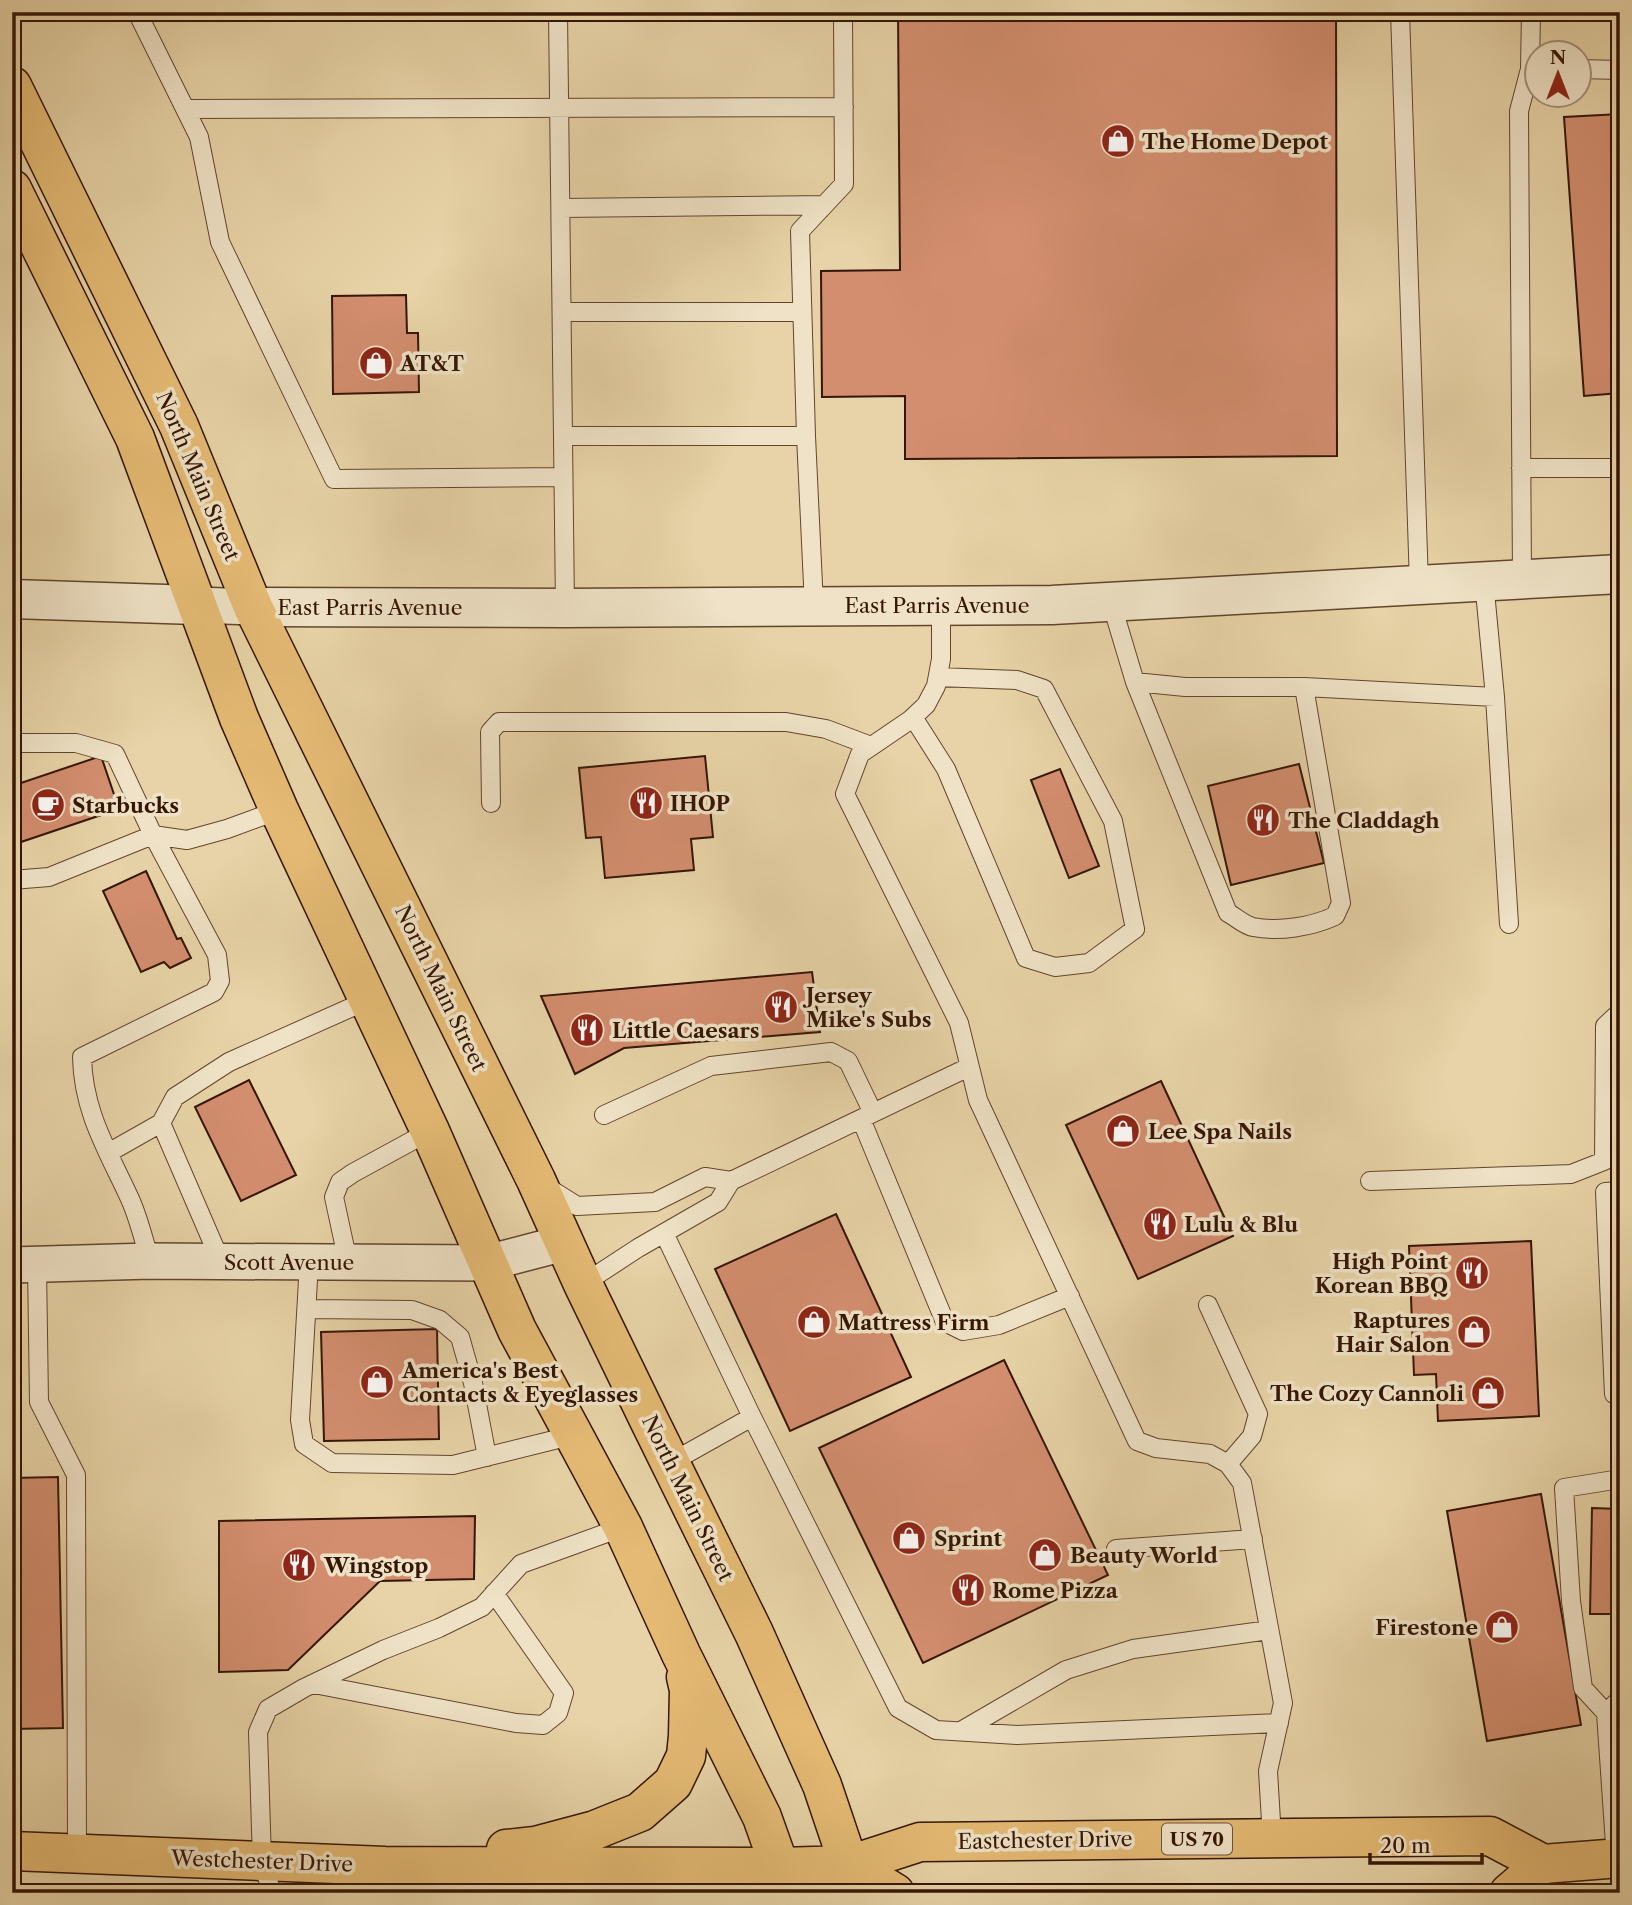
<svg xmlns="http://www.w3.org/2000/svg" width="1632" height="1905" viewBox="0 0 1632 1905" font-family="'Libre Caslon Text',serif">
<rect width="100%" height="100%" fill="#e7d3a7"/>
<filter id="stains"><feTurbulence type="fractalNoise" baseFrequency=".00286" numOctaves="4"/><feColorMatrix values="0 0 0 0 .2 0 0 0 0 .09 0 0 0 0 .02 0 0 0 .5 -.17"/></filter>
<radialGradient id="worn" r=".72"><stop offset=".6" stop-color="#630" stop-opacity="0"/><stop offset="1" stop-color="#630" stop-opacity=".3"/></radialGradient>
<path fill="#d38e6f" stroke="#351604" stroke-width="2" d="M898,12H1336L1337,456L905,459V396L822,397L821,271L900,270Z
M1620,114V393L1584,396L1564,117Z
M406,295L407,333H418L419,392L333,394L332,296Z
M101,756L119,809L12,845V786Z
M705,756L713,837L691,839L694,870L605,878L601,837L586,838L579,768Z
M1299,764L1324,863L1231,885L1208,786Z
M1060,769L1099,866L1069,878L1031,780Z
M146,871L177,939L181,938L191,958L170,968L164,962L141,972L103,891Z
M812,972L820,1032L624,1048L575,1074L541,996Z
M249,1080L296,1175L241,1201L195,1107Z
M1161,1081L1233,1236L1138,1279L1066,1125Z
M836,1214L911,1377L790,1431L715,1269Z
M1531,1241L1539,1416L1438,1421L1436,1374L1414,1375L1409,1246Z
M437,1329L439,1439L324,1441L321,1332Z
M1004,1360L1108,1575L923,1663L819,1448Z
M58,1477L63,1728L12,1729V1478Z
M1541,1494L1581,1725L1487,1741L1447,1511Z
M1592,1508L1620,1509V1614H1590Z
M475,1516L474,1579L380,1581L288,1670L219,1672V1521Z"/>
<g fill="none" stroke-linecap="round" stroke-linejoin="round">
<g stroke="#62452d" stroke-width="20">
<path id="service" d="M137,12L199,137L220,242L334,479L563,477
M558,12L565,608
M1400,12L1419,584
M1530,69L1531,12
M1580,69L1620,70
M185,109L844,107
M561,208L824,205
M562,312H802
M563,436H806
M1521,468H1620
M1522,579L1519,111L1530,69H1538
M1484,581L1495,697L1509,924
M1111,602L1135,682L1228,913C1236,917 1244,925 1253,927C1279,932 1311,927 1335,916L1341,903L1304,687
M941,605V659L936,686L926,705L910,720L860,754L845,794L959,1023L978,1100L1137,1441L1156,1448L1210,1454L1228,1464L1242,1483L1283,1703L1268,1771L1272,1838
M814,606L806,436L800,231L844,184L843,12
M1135,682L1185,687H1304L1495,697
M913,717L946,769L1026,958L1055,967L1089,963L1135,929L1113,821L1044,689L1017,680L938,677
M12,743H76L115,754L153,835L217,955L220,981L214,992L82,1057C83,1112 108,1151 130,1199C139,1219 144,1241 150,1261
M491,803L490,732L499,722H786L826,729L871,746
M12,880L49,877L153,835L187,840L227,829L279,810
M604,1115L711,1066L831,1052L848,1061L873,1113
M861,1119L945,1322L963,1331L999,1325L1070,1296
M161,1123L221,1262
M108,1153L161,1123L175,1097L229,1062L368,1000
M1370,1181L1571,1174L1604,1161L1605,1026L1620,1012
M545,1186L577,1206L655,1202L705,1177L731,1181L969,1067
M1620,1191L1605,1192L1614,1394L1620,1393
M664,1233L752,1417L898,1708L936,1730L1017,1735L1279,1723
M309,1262L300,1420L304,1444L332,1463L453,1465L574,1435
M348,1262L334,1197L340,1182L353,1173L430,1131
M37,1265L39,1402L76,1475L77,1854
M583,1284L638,1248L718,1202L731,1181
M1208,1305L1258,1414L1252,1436L1228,1464
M307,1309L412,1310L440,1320L460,1337L473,1383L487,1457
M670,1463L752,1417
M1116,1549L1253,1539
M314,1684L516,1723L543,1725L558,1713L564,1693L494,1593
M1606,1713L1620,1699
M961,1731L1066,1670L1133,1649L1269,1630
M1616,1859L1606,1713L1583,1688L1571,1601L1564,1488L1620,1479
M272,1893L262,1861L258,1732L268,1709L304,1688L383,1650L439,1628L482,1607L521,1564L623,1527"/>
</g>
<g stroke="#62452d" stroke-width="38">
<path id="minor" d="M196,605L253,607
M12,1265L150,1261L487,1263L564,1243"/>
</g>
<g stroke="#62452d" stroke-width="41">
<path id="tertiary" d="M12,599L196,605
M253,607L565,608L1052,605L1620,574"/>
</g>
<g stroke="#351604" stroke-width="41">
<path id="primary" d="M12,86L179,426L253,607L536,1180L583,1284L650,1422L754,1633L822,1785L849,1865L863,1893
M12,189L135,438L239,718L279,810L430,1131L517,1330L623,1527L681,1654L762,1817L789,1893
M506,1849L535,1846L595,1830L640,1812L673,1783L686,1756L688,1736L689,1690L686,1677
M12,1851L385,1866L779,1867L849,1865L920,1842L1490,1836L1543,1864L1620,1858
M849,1865L895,1893
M1509,1893L1543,1864"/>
</g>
<use href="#service" stroke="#efe2c6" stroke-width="18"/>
<use href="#minor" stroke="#efe2c6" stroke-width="35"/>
<use href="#tertiary" stroke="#efe2c6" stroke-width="38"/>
<use href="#primary" stroke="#e4ba74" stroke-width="38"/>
</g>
<defs>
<g id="shop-disc" transform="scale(1.75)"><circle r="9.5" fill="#8f2418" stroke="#efe2c6"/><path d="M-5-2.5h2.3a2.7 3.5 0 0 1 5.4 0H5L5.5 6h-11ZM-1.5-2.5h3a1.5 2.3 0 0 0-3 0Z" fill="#fff"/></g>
<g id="restaurant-disc" transform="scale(1.75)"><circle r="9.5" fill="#8f2418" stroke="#efe2c6"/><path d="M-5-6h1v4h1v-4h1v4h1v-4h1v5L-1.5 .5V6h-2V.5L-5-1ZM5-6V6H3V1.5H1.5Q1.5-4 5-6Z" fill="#fff"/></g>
<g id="cafe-disc" transform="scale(1.75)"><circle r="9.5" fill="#8f2418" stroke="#efe2c6"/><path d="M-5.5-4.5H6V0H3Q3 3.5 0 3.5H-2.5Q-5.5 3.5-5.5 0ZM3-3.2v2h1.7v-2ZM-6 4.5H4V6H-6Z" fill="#fff"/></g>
</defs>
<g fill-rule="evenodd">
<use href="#shop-disc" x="1118" y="141"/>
<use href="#shop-disc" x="376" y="363"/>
<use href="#restaurant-disc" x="646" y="803"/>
<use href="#cafe-disc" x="48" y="805"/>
<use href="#restaurant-disc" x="1263" y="820"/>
<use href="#restaurant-disc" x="781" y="1007"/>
<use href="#restaurant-disc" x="587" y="1030"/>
<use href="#shop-disc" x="1123" y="1131"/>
<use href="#restaurant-disc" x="1160" y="1224"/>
<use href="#restaurant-disc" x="1472" y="1273"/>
<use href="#shop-disc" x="814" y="1322"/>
<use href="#shop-disc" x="1474" y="1332"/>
<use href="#shop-disc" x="377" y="1382"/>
<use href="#shop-disc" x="1488" y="1393"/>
<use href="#shop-disc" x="909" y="1538"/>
<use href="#shop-disc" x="1045" y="1555"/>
<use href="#restaurant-disc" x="299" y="1565"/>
<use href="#restaurant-disc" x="968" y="1590"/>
<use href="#shop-disc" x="1502" y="1627"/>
</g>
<g text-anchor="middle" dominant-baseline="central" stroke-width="7" stroke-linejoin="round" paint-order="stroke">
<rect fill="#efe2c6" stroke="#6d533e" stroke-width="2" x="1162" y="1823.5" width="70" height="31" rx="5"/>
<g font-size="19" font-weight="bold" fill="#351604">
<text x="1197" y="1839">US 70</text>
</g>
<g font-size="21" font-weight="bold" fill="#351604" stroke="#efe2c6" text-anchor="start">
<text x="1142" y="141">The Home Depot</text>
<text x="400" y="363">AT&amp;T</text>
<text x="670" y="803">IHOP</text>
<text x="72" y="805">Starbucks</text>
<text x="1288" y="820">The Claddagh</text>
<text x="806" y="995">Jersey<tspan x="806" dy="24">Mike's Subs</tspan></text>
<text x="612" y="1030">Little Caesars</text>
<text x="1148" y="1131">Lee Spa Nails</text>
<text x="1184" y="1224">Lulu &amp; Blu</text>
<text x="1448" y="1261" text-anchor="end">High Point<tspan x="1448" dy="24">Korean BBQ</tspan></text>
<text x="1450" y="1320" text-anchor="end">Raptures<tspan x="1450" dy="24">Hair Salon</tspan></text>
<text x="838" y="1322">Mattress Firm</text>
<text x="402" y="1370">America's Best<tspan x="402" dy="24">Contacts &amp; Eyeglasses</tspan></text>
<text x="1464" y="1393" text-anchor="end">The Cozy Cannoli</text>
<text x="934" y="1538">Sprint</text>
<text x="1070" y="1555">Beauty World</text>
<text x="324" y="1565">Wingstop</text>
<text x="992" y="1590">Rome Pizza</text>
<text x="1478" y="1627" text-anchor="end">Firestone</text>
</g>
<g font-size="21" fill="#351604" stroke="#efe2c6">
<text transform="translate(198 476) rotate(67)">North Main Street</text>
<text x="937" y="605">East Parris Avenue</text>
<text x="370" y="607">East Parris Avenue</text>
<text transform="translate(441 988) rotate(64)">North Main Street</text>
<text x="289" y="1262">Scott Avenue</text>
<text transform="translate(688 1498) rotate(64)">North Main Street</text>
<text transform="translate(1045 1840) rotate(-1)">Eastchester Drive</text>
<text transform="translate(262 1861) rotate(2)">Westchester Drive</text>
</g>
</g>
<rect width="1632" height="1905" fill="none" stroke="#e7d3a7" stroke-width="42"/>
<rect x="14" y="14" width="1604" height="1877" fill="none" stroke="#351604" stroke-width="3.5"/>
<rect x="21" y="21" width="1590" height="1863" fill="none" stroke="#351604" stroke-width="2"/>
<g transform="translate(1558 74)"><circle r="33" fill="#efe2c6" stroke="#a59078" stroke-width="2"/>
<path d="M0-5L12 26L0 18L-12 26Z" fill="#8f2418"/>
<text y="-10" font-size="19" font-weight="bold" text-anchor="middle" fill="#351604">N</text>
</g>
<path d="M1370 1853v10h112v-10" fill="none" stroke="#351604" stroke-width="3.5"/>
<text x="1380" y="1853" font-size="21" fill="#351604" stroke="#efe2c6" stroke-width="5" paint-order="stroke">20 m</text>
<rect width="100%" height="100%" filter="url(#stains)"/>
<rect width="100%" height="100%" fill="url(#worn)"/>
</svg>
